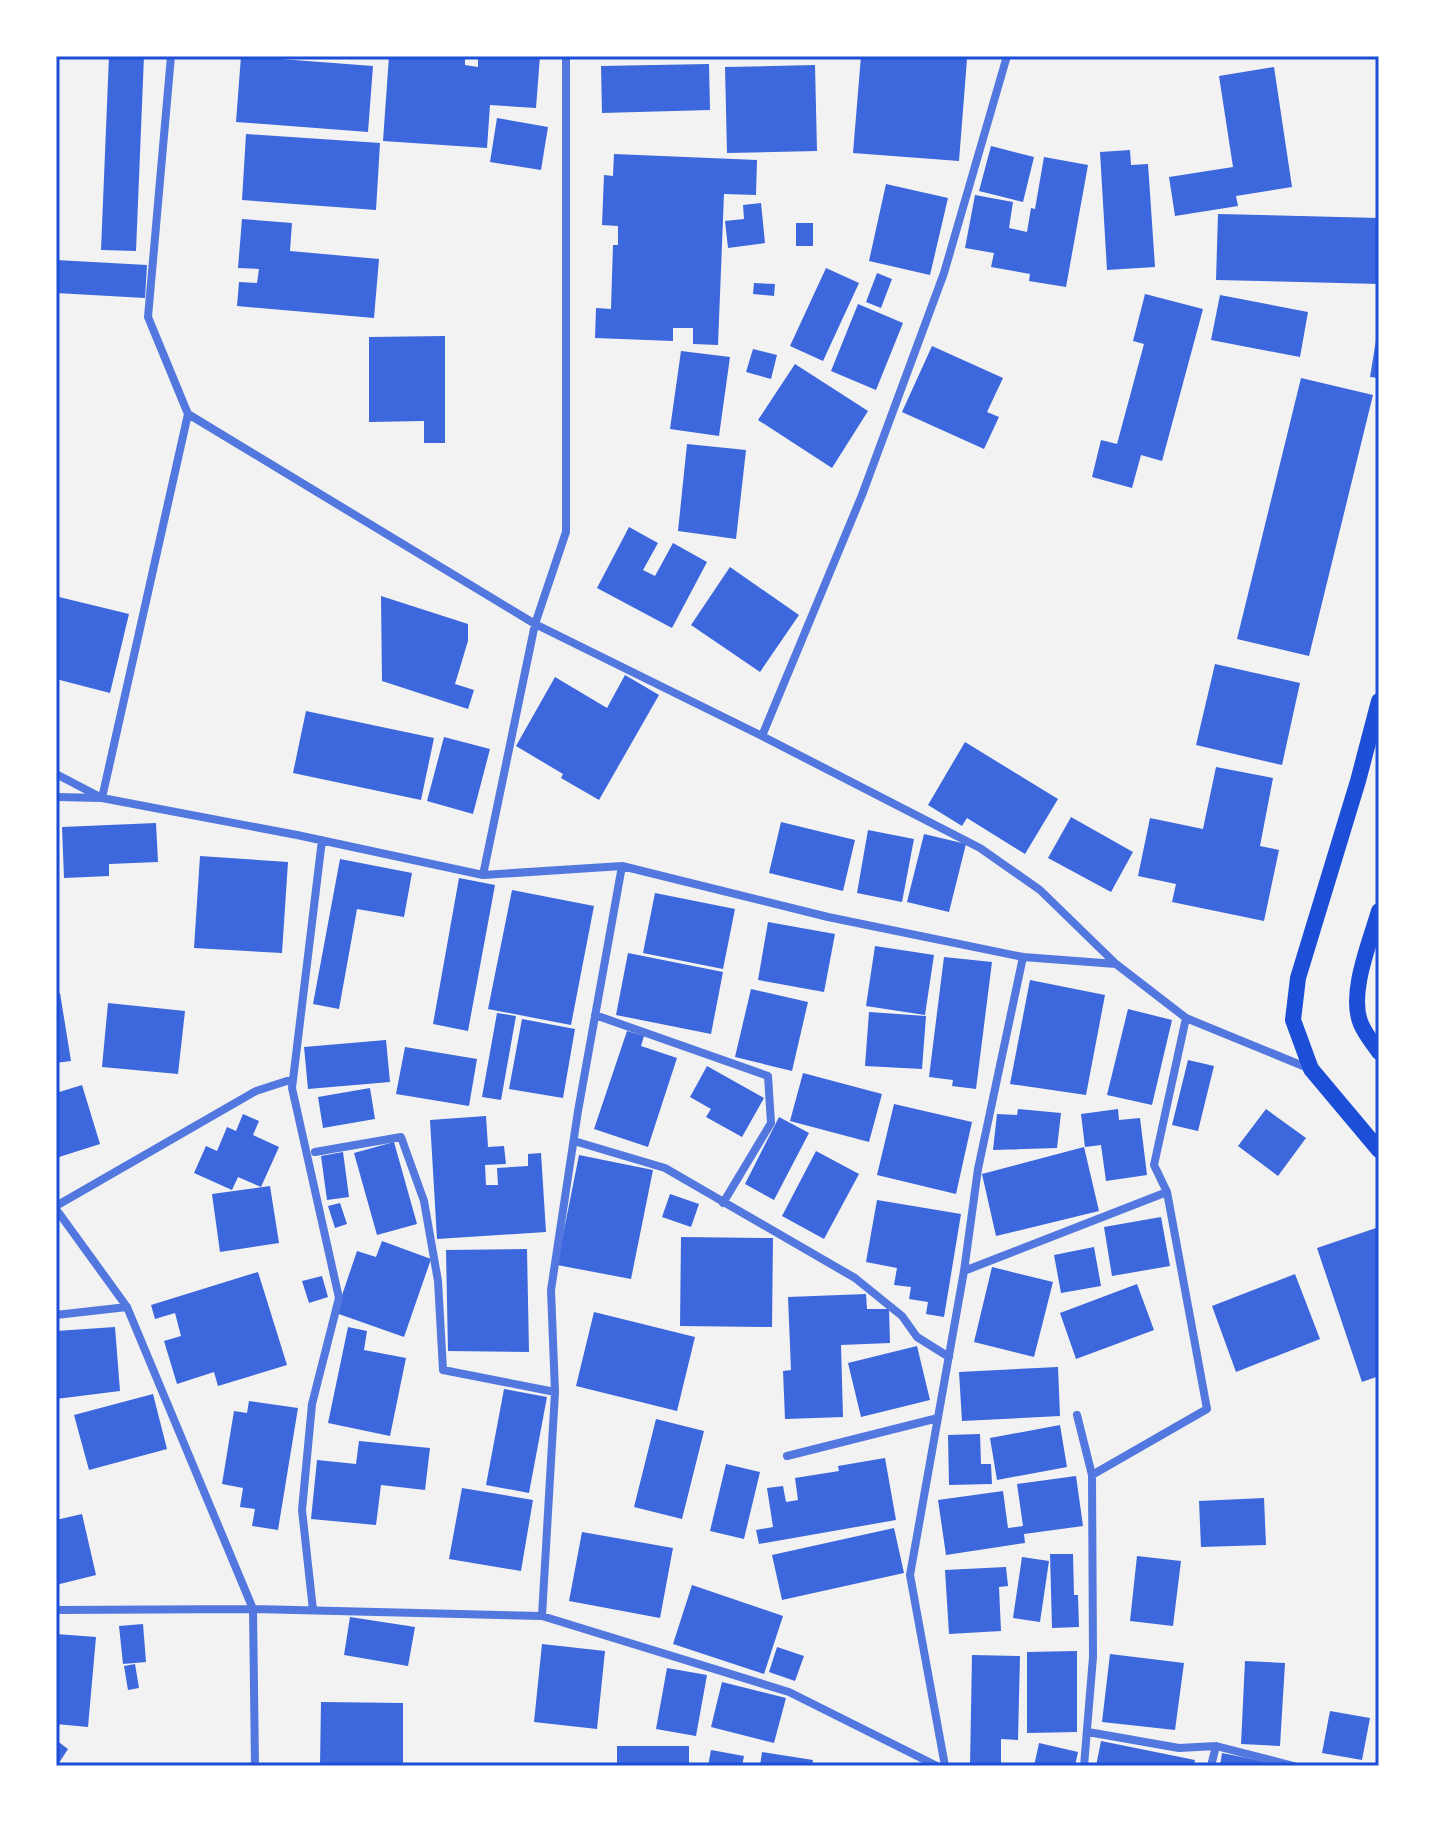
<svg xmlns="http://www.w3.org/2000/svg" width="1435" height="1822" viewBox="0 0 1435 1822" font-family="'Source Sans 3',sans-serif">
<rect width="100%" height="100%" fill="#f2f2f2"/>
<path fill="#3d67dc" d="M109,56H144L136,251L101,250Z
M241,56L373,66L368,132L236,122Z
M389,56H465V65L478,67V56H540L536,108L490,105L487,148L383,141Z
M861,56L967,59L959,161L853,153Z
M709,64L710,110L602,113L601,66Z
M815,65L817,151L727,153L725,67Z
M1274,67L1292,187L1236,196L1238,206L1175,216L1169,177L1233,167L1219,76Z
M497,118L548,127L541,170L490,162Z
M246,134L380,143L376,210L242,200Z
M991,146L1034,157L1023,202L979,191Z
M1130,150L1131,165L1148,164L1155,267L1107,270L1100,152Z
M614,154L757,160L756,195L724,194L718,345L693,344V328H673V341L595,338L596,308L611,309L613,245H618V226L602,225L604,175L613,176Z
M1044,157L1088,165L1066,287L1029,281L1030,274L991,267L994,253L965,248L975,195L1013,202L1009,228L1027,232L1031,208L1035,209Z
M886,184L948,198L930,275L869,261Z
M761,203L765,243L728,248L725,221L744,219L743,205Z
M1218,214L1379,218V284L1216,280Z
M242,219L292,223L290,251L379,259L374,318L237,306L239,282L257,283L259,269L238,268Z
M796,223H813V246H796Z
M56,260L147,265L145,298L56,293Z
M826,268L859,283L823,361L790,346Z
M877,273L892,279L881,308L866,302Z
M754,283L775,284L774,296L753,294Z
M1145,294L1203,309L1162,461L1141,455L1132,488L1092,477L1101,440L1117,444L1144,344L1133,341Z
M1220,295L1308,312L1300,357L1211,340Z
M858,304L903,323L876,390L831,371Z
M1377,334H1379V378L1370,377Z
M445,336V443H424V421L369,422V337Z
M932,346L1003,378L987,412L999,417L984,449L902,412Z
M753,349L777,355L771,379L746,372Z
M681,351L730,357L719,436L670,429Z
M795,364L868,411L832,468L758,420Z
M1301,378L1373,395L1309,656L1237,639Z
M687,444L746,450L736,539L678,531Z
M629,527L658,543L643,570L655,576L673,543L707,562L672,628L597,588Z
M730,567L799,615L760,672L691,625Z
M381,596L468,624V641L455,684L474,690L468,709L382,681Z
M59,597L129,614L110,693L56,679V609Z
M1215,664L1300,683L1282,765L1196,745Z
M625,675L659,695L599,800L561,778L563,774L516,746L555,677L607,708Z
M306,711L434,738L421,800L293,773Z
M444,737L490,749L473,814L427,801Z
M965,742L1058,799L1025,854L967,818L962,826L928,805Z
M1216,767L1273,778L1260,846L1279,850L1264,921L1172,902L1176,884L1138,876L1150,818L1203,829Z
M1071,817L1133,852L1111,892L1048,858Z
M781,822L855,840L843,891L769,873Z
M156,823L158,862L109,864V876L64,878L62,827Z
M868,830L914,839L902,902L857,893Z
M924,834L966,844L949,912L907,902Z
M200,856L288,862L282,953L194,948Z
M340,859L412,873L404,917L357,909L339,1009L313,1004Z
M459,878L495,885L468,1031L433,1024Z
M512,890L594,906L571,1025L488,1009Z
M655,893L735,909L723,969L643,953Z
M768,922L835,934L824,992L758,980Z
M875,946L934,955L925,1015L866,1006Z
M628,953L723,972L711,1034L616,1015Z
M944,957L992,962L976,1089L952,1086L953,1080L929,1077Z
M1030,980L1105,995L1086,1095L1010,1084Z
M751,989L808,1002L792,1071L735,1057Z
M60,993L71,1061L56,1063V994Z
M108,1003L185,1011L178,1074L102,1067Z
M1128,1009L1172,1020L1152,1105L1107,1095Z
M869,1012L926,1016L922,1069L865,1066Z
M497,1013L516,1016L501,1100L482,1097Z
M522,1019L575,1029L563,1098L509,1089Z
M627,1031L644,1036L641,1046L677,1058L648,1147L594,1129Z
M386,1040L390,1082L308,1089L304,1047Z
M405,1047L477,1059L469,1106L396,1094Z
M1188,1060L1214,1066L1198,1131L1172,1125Z
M707,1066L764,1098L742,1137L706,1117L711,1109L690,1097Z
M803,1073L882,1094L869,1142L790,1121Z
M82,1085L100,1144L56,1158V1093Z
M370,1088L375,1119L323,1128L318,1097Z
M894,1104L972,1122L956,1194L877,1175Z
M1018,1109L1061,1113L1057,1148L993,1150L997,1114L1017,1115Z
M1118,1109L1119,1120L1140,1118L1147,1175L1106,1181L1101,1145L1085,1147L1081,1114Z
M1266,1109L1306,1138L1278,1176L1238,1146Z
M243,1114L259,1121L253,1135L279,1147L261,1187L238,1177L232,1190L194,1173L206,1146L217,1151L227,1127L236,1131Z
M486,1116L488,1147L504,1146L506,1164L485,1165L486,1185H498L497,1168L528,1166V1154L541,1153L546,1232L437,1239L430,1120Z
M779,1117L809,1133L774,1200L745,1184Z
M394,1142L417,1224L377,1235L354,1153Z
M1084,1147L1099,1211L996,1236L982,1174Z
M816,1151L859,1174L824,1239L782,1216Z
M343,1152L349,1197L327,1200L321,1156Z
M579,1155L653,1170L631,1279L557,1265Z
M270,1186L279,1243L220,1252L212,1194Z
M670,1194L699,1204L691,1227L662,1217Z
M877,1200L961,1214L944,1317L926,1314L928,1302L909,1299L911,1287L894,1285L897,1268L866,1262Z
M340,1203L347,1224L335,1228L328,1206Z
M1161,1217L1170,1266L1112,1276L1104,1227Z
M1379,1227V1376L1362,1382L1317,1248Z
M681,1237L773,1238L772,1327L680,1326Z
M382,1241L431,1259L404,1337L336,1313L357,1251L376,1257Z
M1094,1247L1101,1286L1061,1293L1054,1255Z
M527,1249L529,1352L448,1351L446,1250Z
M992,1267L1053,1282L1034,1357L974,1342Z
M258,1272L287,1365L218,1386L214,1372L177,1384L164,1341L181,1336L175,1313L155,1319L151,1305Z
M1295,1274L1320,1339L1236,1372L1212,1306Z
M322,1276L328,1297L309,1303L302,1281Z
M1137,1284L1154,1330L1076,1359L1060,1313Z
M866,1294L867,1309H889L890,1343L841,1345L843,1417L785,1419L783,1371L791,1370L788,1297Z
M594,1312L695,1337L677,1411L576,1386Z
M115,1327L120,1391L56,1399V1331Z
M348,1327L367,1331L364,1350L406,1358L390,1436L328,1423Z
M917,1346L930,1400L861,1417L848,1363Z
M1058,1367L1060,1416L962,1421L959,1372Z
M504,1389L547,1397L529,1493L486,1485Z
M153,1394L167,1449L89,1470L74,1415Z
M249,1401L298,1408L278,1530L252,1526L255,1509L240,1507L243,1488L222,1484L234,1411L247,1413Z
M656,1419L704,1431L682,1519L634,1507Z
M1060,1425L1067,1467L997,1480L990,1438Z
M980,1434L981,1464H991L992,1484L949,1485L948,1435Z
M359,1441L430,1448L425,1490L381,1485L376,1525L311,1519L317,1460L356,1464Z
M885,1458L896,1520L759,1544L756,1530L773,1527L767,1488L783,1486L786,1502L798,1500L795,1478L839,1471L838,1466Z
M726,1464L760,1472L744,1539L710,1531Z
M1076,1476L1083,1526L1024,1534L1025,1543L946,1555L938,1500L1003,1491L1008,1528L1023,1526L1017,1484Z
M462,1488L533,1500L521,1571L449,1559Z
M1264,1498L1266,1545L1201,1547L1199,1501Z
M82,1514L96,1575L56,1585V1520Z
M894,1528L904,1573L782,1600L772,1555Z
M582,1532L673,1548L660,1618L569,1601Z
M1050,1554H1073L1074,1595H1078L1079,1627L1052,1628Z
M1137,1556L1181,1561L1173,1626L1130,1621Z
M1022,1557L1049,1561L1040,1622L1013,1618Z
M1006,1567L1008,1586L999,1587L1001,1631L949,1634L945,1570Z
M692,1585L783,1616L764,1674L673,1644Z
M350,1617L415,1627L408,1666L344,1655Z
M143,1624L146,1662L123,1664L119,1626Z
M56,1634L96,1637L88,1727L56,1724Z
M542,1644L605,1651L597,1729L534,1722Z
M777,1647L804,1656L795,1681L769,1672Z
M1077,1651V1732L1027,1733V1652Z
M1110,1654L1184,1663L1175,1730L1102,1722Z
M972,1655L1020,1656L1018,1740L1001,1739V1766H970Z
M1245,1661L1285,1663L1280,1746L1241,1744Z
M135,1664L139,1688L128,1690L124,1666Z
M667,1668L707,1675L696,1736L656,1729Z
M722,1682L786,1698L774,1743L711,1727Z
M321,1702L403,1703V1766H320Z
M1330,1711L1370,1718L1362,1760L1322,1753Z
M56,1740L68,1749L57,1766H56Z
M1101,1741L1195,1760L1194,1766H1096Z
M1039,1743L1078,1752L1075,1766H1034Z
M617,1746H689V1766H617Z
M711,1750L744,1756L742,1766H708Z
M762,1752L813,1760L812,1766H760Z
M1222,1753L1267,1762L1266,1766H1220Z"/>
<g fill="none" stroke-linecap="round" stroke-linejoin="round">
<path stroke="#5277de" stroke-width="8" d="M171,56L148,317L188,414L535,624L762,736L980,848L1040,890L1116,964
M762,736L862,495L944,273L1007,56
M56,774L102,798L188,414
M56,797L102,798L297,835L483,875L622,866L828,917L1023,957L1116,964L1186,1018L1308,1068
M483,875L535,624L566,532V56
M595,1015L768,1076L771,1123L723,1203
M574,1141L665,1168L855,1278L902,1316L917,1337L949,1357
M315,1152L401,1137L424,1201L438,1281L443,1370L555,1392
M56,1206L256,1091L293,1079
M56,1209L127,1307L253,1609L255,1766
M964,1271L1167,1192L1154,1165L1186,1018
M56,1315L127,1307
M1077,1415L1092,1475L1093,1657L1084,1766
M787,1456L938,1418
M1092,1475L1207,1409L1167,1192
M56,1610L253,1609L542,1616L789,1692L937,1766
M313,1610L302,1510L312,1404L339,1298L292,1088L322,840
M542,1616L555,1392L551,1290L578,1111L622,866
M1088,1732L1179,1748L1216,1746L1294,1766
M945,1766L910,1575L964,1271L978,1169L1023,957
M1211,1766L1216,1746"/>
<path stroke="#1d4ed8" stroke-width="16" d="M1379,701L1358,781L1298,978L1293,1020L1311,1069L1379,1150
M1379,911C1370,942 1348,994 1361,1024C1365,1034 1373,1043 1379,1052"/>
</g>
<rect width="1435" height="1822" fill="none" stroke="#ffffff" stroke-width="116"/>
<rect x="58" y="58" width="1319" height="1706" fill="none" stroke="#1d4ed8" stroke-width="3"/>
</svg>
